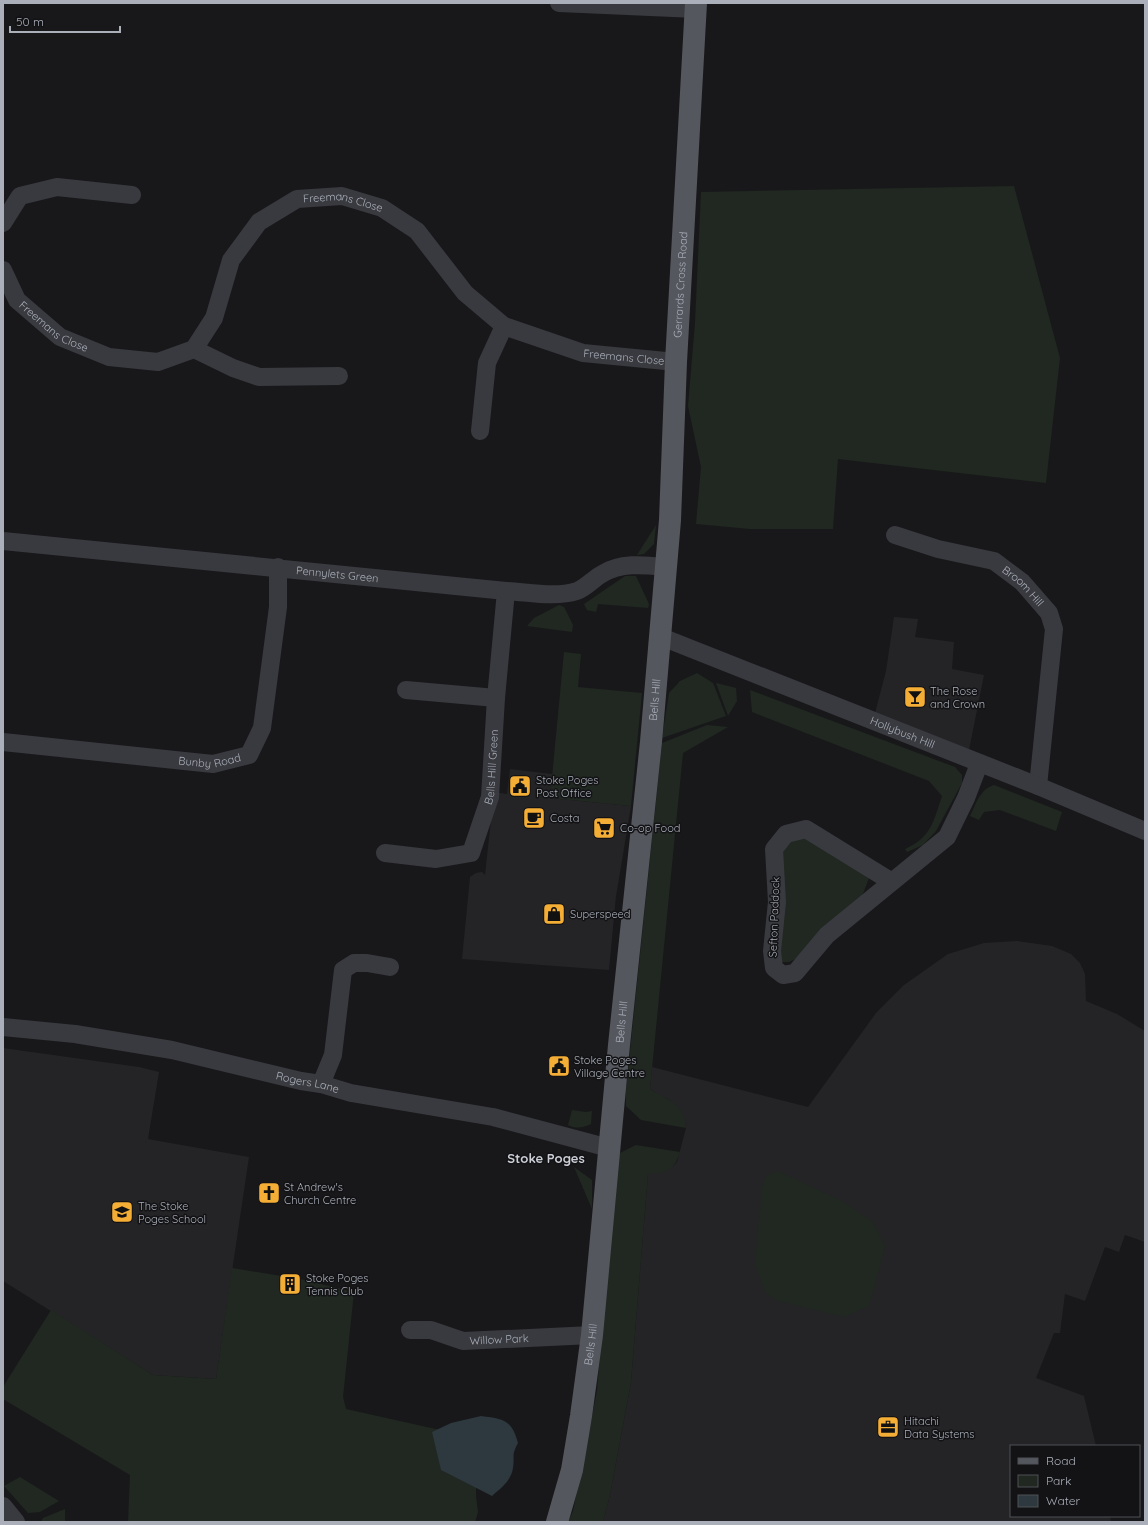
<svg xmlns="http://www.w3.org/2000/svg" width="1148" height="1525" viewBox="0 0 1148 1525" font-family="Quicksand,sans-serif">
<rect width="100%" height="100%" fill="#18181a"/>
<path fill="#242427" d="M894,617L918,619L915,637L954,642L952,669L984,675L969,750L875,713L886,671Z
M510,769L552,774L550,798L631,806L616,896L609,970L462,959L470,877L476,873L482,872L485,875L494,792L507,794Z
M1017,941L1052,946L1071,954L1080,963L1085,974L1086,1001L1117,1014L1145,1031V1242L1125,1235L1119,1252L1105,1247L1085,1301L1065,1294L1060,1333H1054L1036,1378L1084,1396L1096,1446H1011V1516H1110L1111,1522H603L610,1495L631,1382L648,1174L673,1166L677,1162L686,1128L685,1123L668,1099L662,1097L650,1089L652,1067L808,1107L876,1013L904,985L948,954L984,943Z
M3,1048L139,1067L159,1072L148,1139L249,1157L216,1379L153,1375L3,1281Z"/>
<path fill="#202821" d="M1014,186L1060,358L1046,483L838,459L833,529H750L696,524L701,467L688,406L695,323L701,192Z
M656,525L654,544L644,554L637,555Z
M625,576H636L649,604L648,608L598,604L596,612L587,610L584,604Z
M559,605L564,607L573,625L572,632L527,626L534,618Z
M564,652L581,654L578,687L642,693L631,806L550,798Z
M697,673L713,683L726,716L662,738L669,693L680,681Z
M716,683L736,688L737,701L728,716Z
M750,690L955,767L962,775V783L936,831L923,845L907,852L905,849C931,838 934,820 942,796L929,781L752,712Z
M707,725L728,727L683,753L650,1089C668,1101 684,1102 686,1128L641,1120L626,1106V1090L662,743Z
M994,785L1062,812L1056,831L1000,810L984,812L979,820L970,816C976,804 980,789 994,785Z
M808,834L869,878L861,899L798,958L789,962H782L776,955L783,847L787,837Z
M572,1110L586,1112L592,1111L591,1124C583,1128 576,1129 568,1125Z
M636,1145L680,1152C674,1172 666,1172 648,1174L631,1382L610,1495L603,1522H568L573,1511L597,1391L614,1175L620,1153Z
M574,1167L592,1180V1209Z
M778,1171L842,1201L873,1222L885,1247L869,1306L844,1317L778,1301L766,1293L755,1265L762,1188L766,1176Z
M232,1268L300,1279L354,1292L343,1397L346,1409L476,1438V1496L478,1512L475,1522H128L130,1475L3,1399V1387L51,1310L153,1375L216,1379Z
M20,1477L59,1501L40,1512L28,1513L4,1486Z
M65,1509V1522H41L43,1518Z"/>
<path fill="#2d383f" d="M481,1416C504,1419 512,1420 518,1443C511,1456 515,1455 513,1468C511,1481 501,1488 492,1496L441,1470L432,1432L451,1423Z"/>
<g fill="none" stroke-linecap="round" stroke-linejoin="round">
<g stroke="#393a3f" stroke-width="18">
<path d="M559,3L696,9"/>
<path d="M3,223L20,196L57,187L132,195"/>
<path id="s1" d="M3,270L17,300L60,337L109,357L158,362L194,349L214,318L231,260L259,222L297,199L342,196L382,208L417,231L465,293L504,326L583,353L676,362"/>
<path d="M194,349L233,368L259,377L339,376"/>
<path d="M480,431L487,363L504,326"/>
<path id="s2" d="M895,535L938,549L994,561L1022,582L1049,613L1054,629L1038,786"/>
<path id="s3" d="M3,541L506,591C528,592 555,598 577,591C587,587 593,579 602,574C621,562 645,565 666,567"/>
<path id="s4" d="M659,636L1038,786L1145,831"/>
<path d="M406,690L496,698"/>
<path id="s5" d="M3,742L213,764L249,755L262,728L278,607V567"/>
<path id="s6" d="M385,853L436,859L471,853L490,797L496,698L506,591"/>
<path d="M892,882L806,829L786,834L774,849L777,902L772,951L774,968L783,975L795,973L827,935L947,837L966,798L979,764"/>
<path id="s7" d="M3,1027L75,1034L172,1050L301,1081L321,1084L351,1093L493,1117L609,1148"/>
<path d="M321,1084L333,1055L343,970L354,963H367L390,967"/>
<path id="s8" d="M410,1330H431L463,1341L592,1335"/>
<path d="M3,1506L16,1522"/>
</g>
<path stroke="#55575e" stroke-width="22" id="s9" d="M557,1522L572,1470L581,1416L592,1335L619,1045L651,742L670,520L676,362L696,3"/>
</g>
<defs>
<g id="bar-square" transform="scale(1.15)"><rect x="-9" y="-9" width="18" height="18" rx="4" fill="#f5ae35" stroke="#131315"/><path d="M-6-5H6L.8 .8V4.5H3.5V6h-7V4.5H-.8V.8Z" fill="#111"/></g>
<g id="civic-square" transform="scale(1.15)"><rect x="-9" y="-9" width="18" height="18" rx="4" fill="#f5ae35" stroke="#131315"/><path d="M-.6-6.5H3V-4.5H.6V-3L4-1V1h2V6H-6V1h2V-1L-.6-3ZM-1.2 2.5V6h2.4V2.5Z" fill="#111"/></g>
<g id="cafe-square" transform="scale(1.15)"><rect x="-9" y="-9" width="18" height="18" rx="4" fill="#f5ae35" stroke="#131315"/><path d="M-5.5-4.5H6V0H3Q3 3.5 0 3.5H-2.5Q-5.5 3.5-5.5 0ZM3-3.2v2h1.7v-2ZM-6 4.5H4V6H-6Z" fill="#111"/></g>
<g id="supermarket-square" transform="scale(1.15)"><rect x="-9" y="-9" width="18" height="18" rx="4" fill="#f5ae35" stroke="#131315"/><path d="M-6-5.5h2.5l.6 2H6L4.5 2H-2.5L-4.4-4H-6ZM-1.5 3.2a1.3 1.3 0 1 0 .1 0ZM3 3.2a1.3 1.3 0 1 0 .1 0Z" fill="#111"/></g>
<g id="shop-square" transform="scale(1.15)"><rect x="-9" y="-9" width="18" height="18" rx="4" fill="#f5ae35" stroke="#131315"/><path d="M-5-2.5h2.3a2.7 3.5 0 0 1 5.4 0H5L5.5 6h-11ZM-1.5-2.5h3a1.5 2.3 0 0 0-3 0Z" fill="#111"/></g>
<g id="church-square" transform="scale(1.15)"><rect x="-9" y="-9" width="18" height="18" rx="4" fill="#f5ae35" stroke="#131315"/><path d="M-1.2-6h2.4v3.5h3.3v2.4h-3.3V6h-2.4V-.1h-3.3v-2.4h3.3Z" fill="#111"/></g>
<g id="school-square" transform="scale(1.15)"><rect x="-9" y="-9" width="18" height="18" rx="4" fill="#f5ae35" stroke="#131315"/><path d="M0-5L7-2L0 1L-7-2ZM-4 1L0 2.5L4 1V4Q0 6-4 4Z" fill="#111"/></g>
<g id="building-square" transform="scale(1.15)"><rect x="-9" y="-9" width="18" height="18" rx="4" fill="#f5ae35" stroke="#131315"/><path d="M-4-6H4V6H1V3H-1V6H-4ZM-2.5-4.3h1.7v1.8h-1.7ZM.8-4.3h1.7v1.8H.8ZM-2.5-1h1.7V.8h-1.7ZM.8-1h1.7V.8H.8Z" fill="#111"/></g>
<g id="office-square" transform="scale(1.15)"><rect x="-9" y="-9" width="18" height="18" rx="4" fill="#f5ae35" stroke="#131315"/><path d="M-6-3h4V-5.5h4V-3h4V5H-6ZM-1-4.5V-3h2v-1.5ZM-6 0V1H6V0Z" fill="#111"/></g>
</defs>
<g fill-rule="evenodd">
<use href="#bar-square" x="915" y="697"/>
<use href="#civic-square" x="520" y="786"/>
<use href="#cafe-square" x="534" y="818"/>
<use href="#supermarket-square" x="604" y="828"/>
<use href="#shop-square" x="554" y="914"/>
<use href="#civic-square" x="559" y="1066"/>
<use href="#church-square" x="269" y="1193"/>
<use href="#school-square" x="122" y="1212"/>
<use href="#building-square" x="290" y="1284"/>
<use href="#office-square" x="888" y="1427"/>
</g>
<g text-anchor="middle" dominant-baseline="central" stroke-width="3" stroke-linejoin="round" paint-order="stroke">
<g font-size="11" fill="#aaafba" stroke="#131315">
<text stroke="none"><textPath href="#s1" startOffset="466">Freemans Close</textPath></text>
<text stroke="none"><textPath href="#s9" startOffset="1245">Gerrards Cross Road</textPath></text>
<text stroke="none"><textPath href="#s1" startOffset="79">Freemans Close</textPath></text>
<text stroke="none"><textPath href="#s1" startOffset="802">Freemans Close</textPath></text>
<text stroke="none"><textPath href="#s3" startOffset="336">Pennylets Green</textPath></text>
<text stroke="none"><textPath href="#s2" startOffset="141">Broom Hill</textPath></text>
<text stroke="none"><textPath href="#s9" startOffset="829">Bells Hill</textPath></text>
<text stroke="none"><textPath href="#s4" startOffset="262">Hollybush Hill</textPath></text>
<text stroke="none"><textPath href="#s5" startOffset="208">Bunby Road</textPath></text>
<text stroke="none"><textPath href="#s6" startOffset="176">Bells Hill Green</textPath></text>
<text transform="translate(774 917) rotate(-88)">Sefton Paddock</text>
<text stroke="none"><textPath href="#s9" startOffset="505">Bells Hill</textPath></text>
<text stroke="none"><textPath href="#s7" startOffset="310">Rogers Lane</textPath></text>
<text stroke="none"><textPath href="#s8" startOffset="91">Willow Park</textPath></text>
<text stroke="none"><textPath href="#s9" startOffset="181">Bells Hill</textPath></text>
</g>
<g font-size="11" fill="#aaafba" stroke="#131315" text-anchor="start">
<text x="930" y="691">The Rose<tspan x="930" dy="13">and Crown</tspan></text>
<text x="536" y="780">Stoke Poges<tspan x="536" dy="13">Post Office</tspan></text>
<text x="550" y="818">Costa</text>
<text x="620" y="828">Co-op Food</text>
<text x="570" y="914">Superspeed</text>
<text x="574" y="1060">Stoke Poges<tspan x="574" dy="13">Village Centre</tspan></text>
<text x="284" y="1187">St Andrew's<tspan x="284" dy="13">Church Centre</tspan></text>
<text x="138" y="1206">The Stoke<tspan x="138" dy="13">Poges School</tspan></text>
<text x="306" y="1278">Stoke Poges<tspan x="306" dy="13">Tennis Club</tspan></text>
<text x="904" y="1421">Hitachi<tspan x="904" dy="13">Data Systems</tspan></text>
</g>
<g font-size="13" font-weight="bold" fill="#cbced6" stroke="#131315">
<text x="546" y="1158">Stoke Poges</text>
</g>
</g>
<rect width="1148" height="1525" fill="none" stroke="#aaafba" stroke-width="8"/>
<rect x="1010" y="1445" width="130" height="72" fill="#131315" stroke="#4f5157"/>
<rect x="1018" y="1458" width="20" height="6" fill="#55575e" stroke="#4f5157"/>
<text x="1046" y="1465" font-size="12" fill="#aaafba">Road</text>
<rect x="1018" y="1475" width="20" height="12" fill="#202821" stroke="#4f5157"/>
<text x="1046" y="1485" font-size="12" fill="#aaafba">Park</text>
<rect x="1018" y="1495" width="20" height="12" fill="#2d383f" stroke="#4f5157"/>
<text x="1046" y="1505" font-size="12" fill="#aaafba">Water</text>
<path d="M10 26v6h110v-6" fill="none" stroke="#aaafba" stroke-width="2"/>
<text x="16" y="26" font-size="12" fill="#aaafba" stroke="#131315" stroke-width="3" paint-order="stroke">50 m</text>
</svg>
